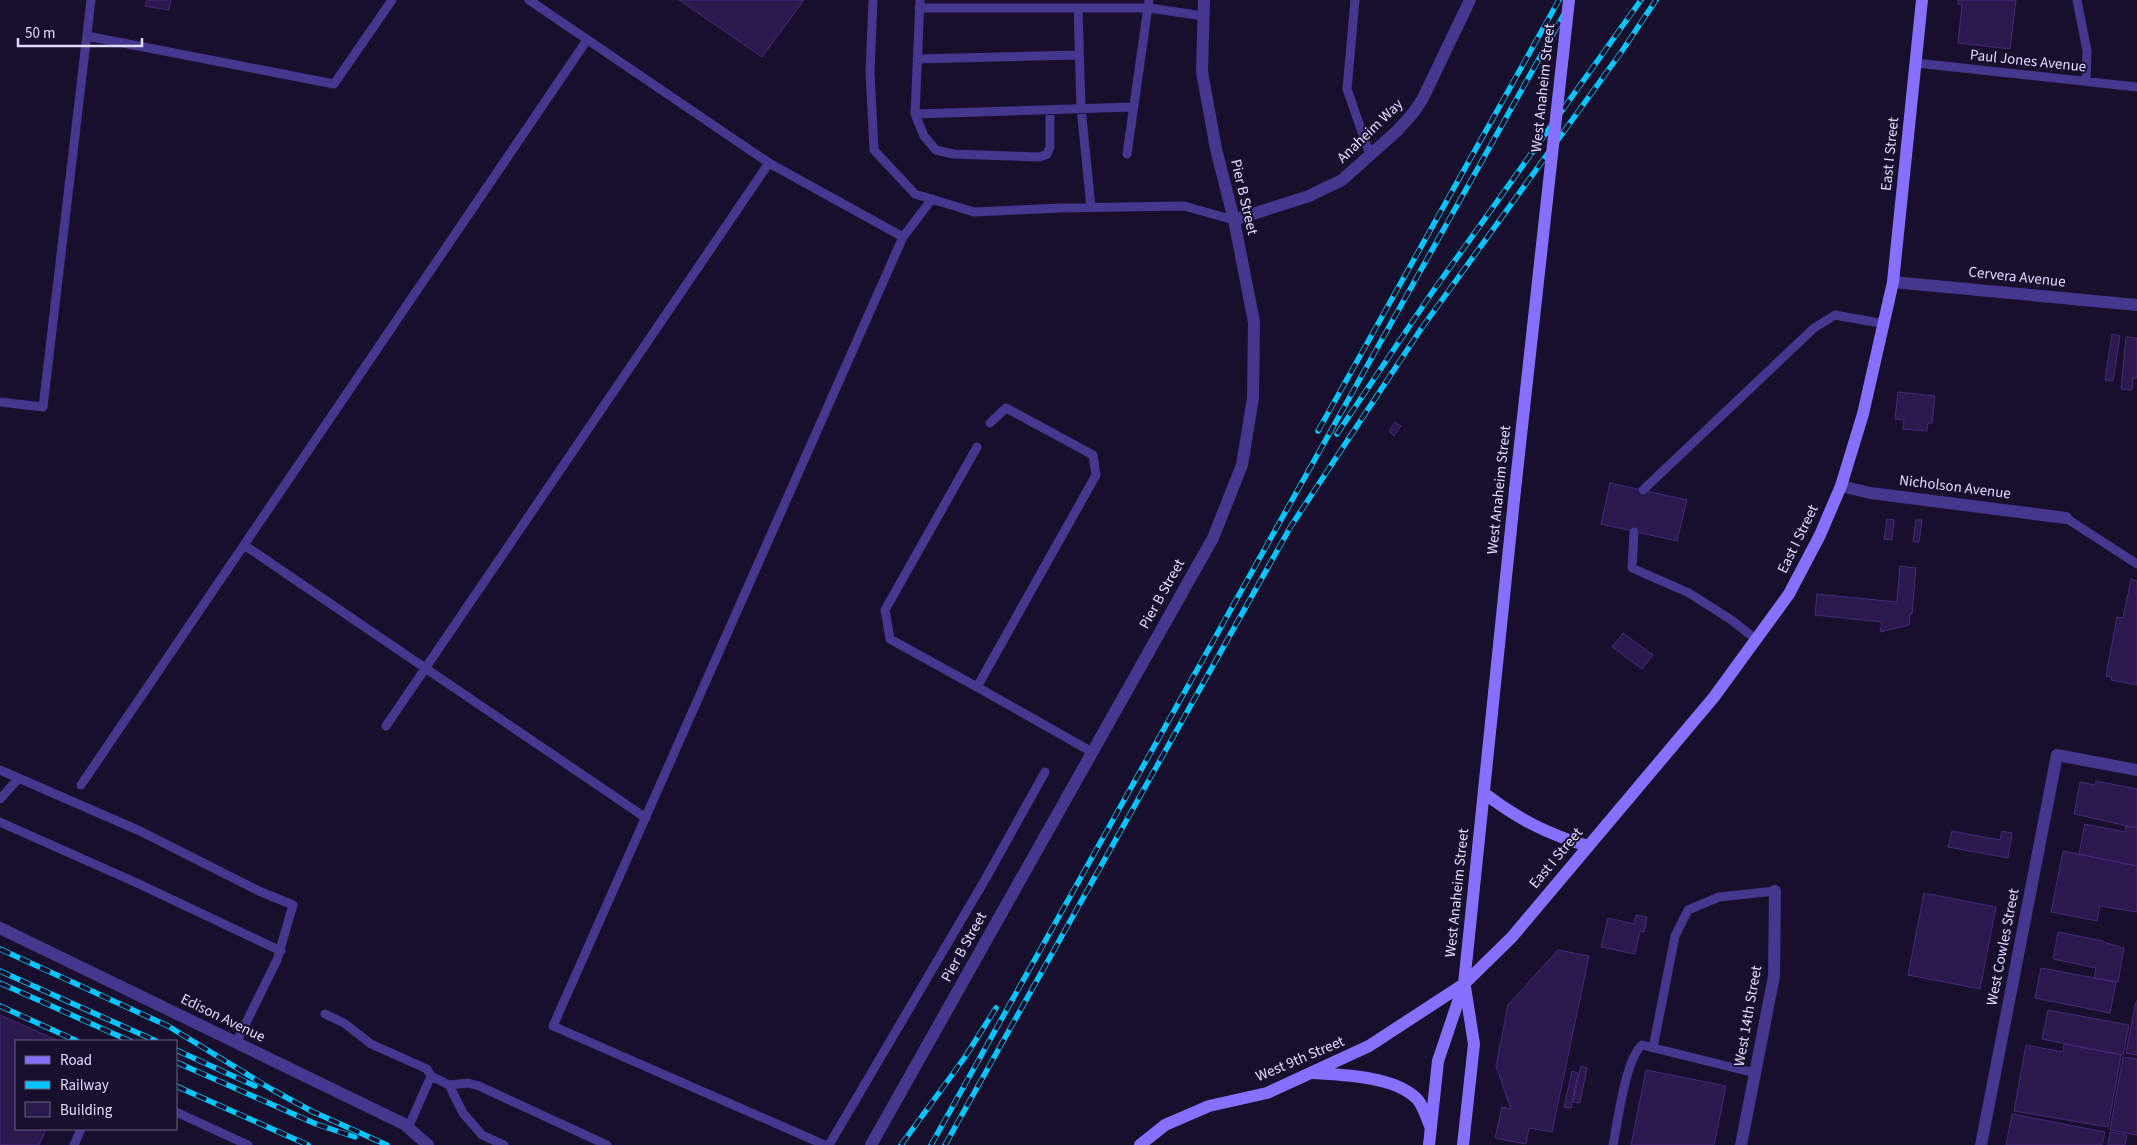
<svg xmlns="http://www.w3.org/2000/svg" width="2137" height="1145" viewBox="0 0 2137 1145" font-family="'Source Sans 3',sans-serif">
<rect width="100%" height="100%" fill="#170f2c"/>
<path fill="#2b194e" stroke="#45297c" d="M147,0H171L169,10L145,6Z
M679,0H804L762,57Z
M1958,0H2016L2010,49L1958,43L1962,5L1958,4Z
M2112,334L2120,336L2113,381L2105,380Z
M2126,337L2137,338V378H2133L2132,390L2121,389Z
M1898,392L1935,396L1932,423H1928L1927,431L1903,429L1904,420L1895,419Z
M1395,422L1401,426L1394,436L1389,431Z
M1610,483L1687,500L1677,541L1601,524Z
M1887,519L1894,520L1892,540L1884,539Z
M1916,520H1922L1919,542H1913Z
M1900,566L1916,568L1912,614H1910L1909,625L1880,632L1882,622L1815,615L1817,594L1897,602Z
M2131,579L2137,581V685L2111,680L2112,677L2106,676L2117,617L2123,618Z
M1623,633L1653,655L1642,669L1612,647Z
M2096,781L2137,789V828L2074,814L2080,782L2095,785Z
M2085,824L2125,832L2126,826L2137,828V866L2079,854Z
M1952,831L2000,840L2002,831L2012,833L2008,858L1948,847Z
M2063,851L2137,866V912L2100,906L2097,921L2051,912Z
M1924,893L1996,907L1980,989L1908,975Z
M1636,915L1647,917L1644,932L1640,931L1635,954L1601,947L1608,918L1634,924Z
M2058,932L2103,941V942L2124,948L2118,982L2094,978L2096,968L2053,959Z
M1558,950L1589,956L1552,1132L1529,1128L1526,1144L1495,1138L1502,1107L1511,1109L1496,1066L1508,1005Z
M2041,968L2116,982L2110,1013L2035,998Z
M2136,1001H2137V1055L2126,1053Z
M2048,1010L2129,1025L2123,1055L2042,1039Z
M0,1015L59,1041H16V1129H46L39,1145H0Z
M2064,1044L2121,1055L2108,1127L2014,1111L2026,1045L2063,1052Z
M2123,1057L2137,1059V1135L2110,1130Z
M1581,1066L1587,1068L1580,1103L1573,1102Z
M1646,1070L1726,1086L1714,1145H1631Z
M1572,1071L1578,1073L1571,1108L1564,1107Z
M2012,1114L2105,1132L2102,1145H2006Z
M2110,1132L2127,1135L2125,1145H2108Z"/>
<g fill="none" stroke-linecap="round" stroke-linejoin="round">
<path stroke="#45368e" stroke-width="9" d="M529,0L769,163L903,237
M873,0L870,72L874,150L915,194L974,212L1061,208L1184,206L1234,220
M920,0L915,114L924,136L936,150L953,154L1040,157L1047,154L1050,147V110
M1355,0L1347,89L1370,155
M2077,0L2087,51L2086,81
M919,8H1149L1204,16
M1078,8L1081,108L1091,207
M87,36L334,84L392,0
M917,59L1078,55
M1916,63L2137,87
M915,114L1133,107
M1127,154L1149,0
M0,402L43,407L91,0
M977,447L885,610L890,639L977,687L1096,475L1093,455L1006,408L990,423
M1643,490L1814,328L1835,315L1885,324
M2066,518L2137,564
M1634,532L1632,568L1689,593L1730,619L1757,640
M244,545L646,818
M977,687L1092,752
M386,726L769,163
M0,770L140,831L259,891L293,905L277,960L236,1043
M81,785L587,40
M0,799L19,778
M0,822L137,883L281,951
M325,1014L344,1023L371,1044L427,1069L431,1076L408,1128
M1653,1048L1675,936L1688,910L1719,897L1775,891
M431,1076L449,1085L468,1083L479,1086L607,1145
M449,1085L463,1113L482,1135L504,1145
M176,1112L248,1145
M74,1145L81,1129
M825,1145L553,1026L903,237L932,199
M829,1145L986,878L1045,772
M1613,1145C1618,1121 1625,1060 1642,1045L1755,1073"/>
<path stroke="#45368e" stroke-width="12" d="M1234,220L1309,196L1342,180L1397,131L1414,112L1423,98L1470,0
M1893,282L2137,305
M1841,486L1870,493L2066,518
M0,928L404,1124L428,1145
M1741,1145L1774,976L1775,891
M1981,1145L2057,755L2137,770"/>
<path stroke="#45368e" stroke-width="12" d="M871,1145L1213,538L1242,465L1253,398L1254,322L1234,220L1216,149L1202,72L1204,0"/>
<path stroke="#8770ff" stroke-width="12" d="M1484,793C1518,819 1547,834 1588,846
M1313,1073C1343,1075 1392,1076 1415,1097C1423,1103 1427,1120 1431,1128
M1140,1145L1165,1125L1209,1106L1267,1093L1369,1046L1464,984L1512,937L1714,697L1789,594L1820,535L1841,486L1863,414L1893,282L1922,0
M1429,1145L1438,1061L1464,984L1515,490
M1463,1145L1474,1044L1465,987"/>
<g stroke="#05c4ff" stroke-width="5.5">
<path id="rail" d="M1318,431L1559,0
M1337,434L1431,294L1641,0
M0,949L168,1026L271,1089L315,1113
M0,971L156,1041
M0,983L130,1041
M0,1006L77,1041
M176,1050L255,1086
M176,1062L316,1124L355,1137
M176,1086L308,1145
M309,1110L387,1145
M901,1145L965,1057L996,1008
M931,1145L1572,0
M945,1145L1291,526L1421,329L1622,51L1656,0"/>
</g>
<use href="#rail" stroke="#170f2c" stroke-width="4" stroke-dasharray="11" stroke-linecap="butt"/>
<path stroke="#8770ff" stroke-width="12" d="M1515,490L1569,0"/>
</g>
<g text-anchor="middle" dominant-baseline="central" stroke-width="4" stroke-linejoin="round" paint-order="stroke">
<g font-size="15" fill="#e3d9ff" stroke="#170f2c">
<text transform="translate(2028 61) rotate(6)">Paul Jones Avenue</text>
<text transform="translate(1543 88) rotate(-84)">West Anaheim Street</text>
<text transform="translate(1370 131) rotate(-44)">Anaheim Way</text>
<text transform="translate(1890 154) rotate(-84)">East I Street</text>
<text transform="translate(1244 197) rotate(77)">Pier B Street</text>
<text transform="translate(2017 277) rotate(6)">Cervera Avenue</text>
<text transform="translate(1955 487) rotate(7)">Nicholson Avenue</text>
<text transform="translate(1499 490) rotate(-84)">West Anaheim Street</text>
<text transform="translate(1798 539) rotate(-64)">East I Street</text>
<text transform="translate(1162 594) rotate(-61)">Pier B Street</text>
<text transform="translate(1556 858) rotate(-50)">East I Street</text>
<text transform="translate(1457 893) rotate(-84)">West Anaheim Street</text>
<text transform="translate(964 947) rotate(-61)">Pier B Street</text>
<text transform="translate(2003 947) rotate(-79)">West Cowles Street</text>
<text transform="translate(1748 1016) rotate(-80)">West 14th Street</text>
<text transform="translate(223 1018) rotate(26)">Edison Avenue</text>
<text transform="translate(1300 1059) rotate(-23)">West 9th Street</text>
</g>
</g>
<rect x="15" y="1040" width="162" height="90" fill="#170f2c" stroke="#696080"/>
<rect x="25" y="1056" width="25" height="8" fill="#8770ff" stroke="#696080"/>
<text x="60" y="1065" font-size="15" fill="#e3d9ff">Road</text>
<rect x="25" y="1081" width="25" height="8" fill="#05c4ff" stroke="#696080"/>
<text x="60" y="1090" font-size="15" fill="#e3d9ff">Railway</text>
<rect x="25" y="1102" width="25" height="15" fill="#2b194e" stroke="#696080"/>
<text x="60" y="1115" font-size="15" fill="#e3d9ff">Building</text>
<path d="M18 38v8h124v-8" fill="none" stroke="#e3d9ff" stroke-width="2.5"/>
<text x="25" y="38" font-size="15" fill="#e3d9ff" stroke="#170f2c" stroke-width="4" paint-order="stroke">50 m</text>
</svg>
